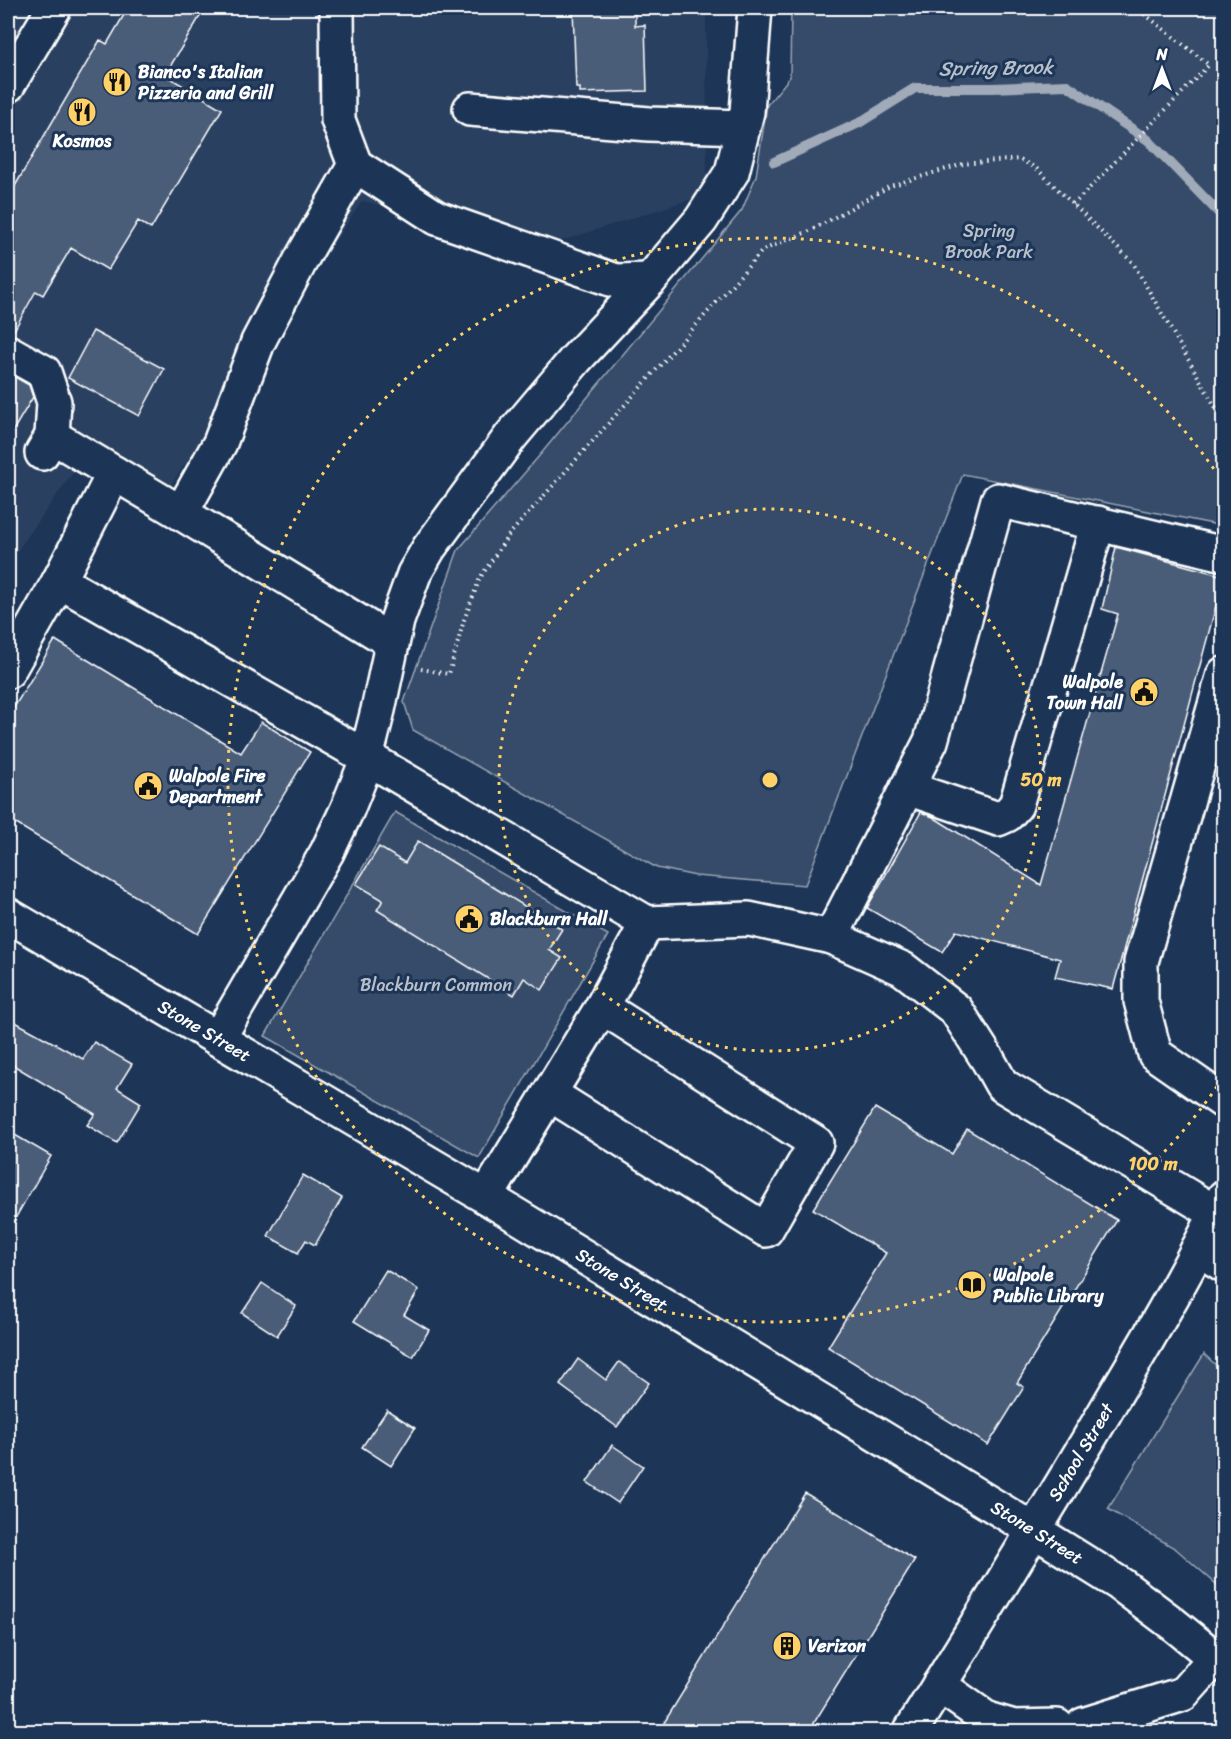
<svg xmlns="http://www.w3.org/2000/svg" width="1231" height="1739" viewBox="0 0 1231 1739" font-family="Sriracha,sans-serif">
<rect width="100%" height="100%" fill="#1d3557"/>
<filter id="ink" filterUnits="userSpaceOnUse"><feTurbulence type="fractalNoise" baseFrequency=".0167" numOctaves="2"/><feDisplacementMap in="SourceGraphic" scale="12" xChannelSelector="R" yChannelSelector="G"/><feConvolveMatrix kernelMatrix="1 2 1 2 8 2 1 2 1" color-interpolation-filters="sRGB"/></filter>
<g filter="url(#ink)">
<path fill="#2a4161" d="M8,8H706L707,194L549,245L362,201L162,498L82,460L8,564Z"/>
<path fill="#364b69" stroke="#9aa5b4" stroke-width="1.5" d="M791,8H1224L1223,526L963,474L805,885L696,876L657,868L413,730L404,702L458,550L540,455L742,210L756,176L767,105L790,77Z
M395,812L608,935L479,1158L265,1036Z
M1204,1354L1223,1372V1590L1176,1549L1108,1509Z"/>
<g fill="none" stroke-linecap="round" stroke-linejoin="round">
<path stroke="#a0aab8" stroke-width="10" d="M774,162L859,123L915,88H993L1067,85L1148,140L1224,218"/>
</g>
<path fill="#4a5d79" stroke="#fff" stroke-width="1.5" d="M128,8H205L165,75L222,109L151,229L138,221L108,270L71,248L43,295L36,291L12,334L8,333V198L100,40L107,44Z
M573,8H635V26L645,25L647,91L580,93V88H576Z
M93,331L164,369L139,416L68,378Z
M8,373L29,385L33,397L8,439Z
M1116,547L1224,576L1113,989L1055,977L1060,959L956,931L942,952L867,908L921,812L933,817L1041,885L1118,614L1102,609Z
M55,640L241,753L261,722L310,752L198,934L8,819V717Z
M418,841L562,929L549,950L562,958L542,990L524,978L514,995L377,910L383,900L356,884L379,847L405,863Z
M8,1018L83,1059L94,1042L132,1064L117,1088L141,1103L117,1143L87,1125L95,1114L8,1062Z
M875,1108L952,1154L967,1129L1117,1220L1017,1383L1024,1387L988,1445L828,1347L886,1253L813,1209Z
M8,1131L51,1156L8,1231Z
M303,1175L342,1198L315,1245L306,1240L298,1253L268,1236Z
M386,1270L419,1290L404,1315L429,1330L413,1357L354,1321Z
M262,1283L296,1306L277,1336L242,1313Z
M578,1359L606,1380L619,1362L649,1383L617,1427L560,1385Z
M387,1410L415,1428L391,1466L362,1447Z
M612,1445L643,1466L618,1503L587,1482Z
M805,1493L915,1560L809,1731H659Z"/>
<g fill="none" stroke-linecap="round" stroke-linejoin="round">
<g stroke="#fff" stroke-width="38">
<g id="minor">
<path d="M337,8L338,120L355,165"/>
<path d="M470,109L649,124L743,127"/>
<path d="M8,352L44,372L54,402L52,436"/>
<path d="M42,453L52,436L181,513L392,642"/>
<path d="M181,513L220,443L258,342L302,258L355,165L437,218L616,281L650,280"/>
<path d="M59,581L366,757L647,923L749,919L831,937L903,969L956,1010L988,1060L1002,1085L1216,1213"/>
<path d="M8,671L59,581L114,473"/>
<path d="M1224,674L1141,962V1001L1155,1054L1224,1102"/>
<path d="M907,788L998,819L1007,815L1016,805L1098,523"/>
<path id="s1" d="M8,915L486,1197L1035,1531L1120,1584L1172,1623L1224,1665"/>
<path d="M831,937L931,741L998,500L1224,554"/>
<path d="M218,1039L327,852L347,810L363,770L378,710L397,621L414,574L429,548L511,436L576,359L650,280L701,220L732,172L747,112L755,8"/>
<path d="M550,1094L766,1230L816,1143L602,1007"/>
<path d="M486,1197L602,1007L647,923"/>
<path d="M1198,1249L1224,1265"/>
<path d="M939,1685L987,1719L1014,1727L1057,1726"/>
<path d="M1083,1725L1183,1694L1215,1658"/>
<path id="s2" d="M910,1732C976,1626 1041,1520 1105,1412C1146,1342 1189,1271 1224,1197"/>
</g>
</g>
<g stroke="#fff" stroke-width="38">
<path id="major" d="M8,85L54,8"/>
</g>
<path stroke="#fff" stroke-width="4" stroke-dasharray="1.5 4.5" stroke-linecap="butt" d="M1073,205L1209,65L1137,8
M421,669L449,674L464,620L480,578L508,536L763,250L812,230L890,186L963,164L1019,159L1036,168L1133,263L1216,408L1224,418"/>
<use href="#minor" stroke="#1d3557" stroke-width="33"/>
<use href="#major" stroke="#1d3557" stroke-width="33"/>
</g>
</g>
<g fill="none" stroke="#ffd166" stroke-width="3" stroke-dasharray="3 6">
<circle cx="770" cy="780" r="271"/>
<path d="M1222 1079A542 542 0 1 1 1222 481"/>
</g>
<defs>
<g id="restaurant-disc" transform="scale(1.5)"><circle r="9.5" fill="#ffd166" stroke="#1d3557"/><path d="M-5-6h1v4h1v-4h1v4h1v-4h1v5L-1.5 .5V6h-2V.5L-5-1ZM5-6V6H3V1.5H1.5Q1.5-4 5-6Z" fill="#111"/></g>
<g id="civic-disc" transform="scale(1.5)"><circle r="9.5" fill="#ffd166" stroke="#1d3557"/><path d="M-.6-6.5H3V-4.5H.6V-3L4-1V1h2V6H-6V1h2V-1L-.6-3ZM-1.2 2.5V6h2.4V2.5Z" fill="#111"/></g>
<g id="library-disc" transform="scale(1.5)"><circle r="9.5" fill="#ffd166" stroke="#1d3557"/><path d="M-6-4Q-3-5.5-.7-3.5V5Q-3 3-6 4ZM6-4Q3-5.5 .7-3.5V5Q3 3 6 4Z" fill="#111"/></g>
<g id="building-disc" transform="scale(1.5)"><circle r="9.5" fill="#ffd166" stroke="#1d3557"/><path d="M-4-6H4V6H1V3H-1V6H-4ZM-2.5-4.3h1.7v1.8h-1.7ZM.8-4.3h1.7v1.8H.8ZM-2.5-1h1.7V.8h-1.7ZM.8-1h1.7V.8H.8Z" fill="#111"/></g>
</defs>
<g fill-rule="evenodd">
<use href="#restaurant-disc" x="117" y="82"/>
<use href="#restaurant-disc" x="82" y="112"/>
<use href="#civic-disc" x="1144" y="692"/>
<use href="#civic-disc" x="148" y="786"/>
<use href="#civic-disc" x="469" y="919"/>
<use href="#library-disc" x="972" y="1285"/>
<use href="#building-disc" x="787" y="1646"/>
</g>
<g text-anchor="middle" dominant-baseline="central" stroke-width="6" stroke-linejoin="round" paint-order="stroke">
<g font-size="18" font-weight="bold" fill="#fff" stroke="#1d3557" text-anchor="start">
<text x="138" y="72">Bianco's Italian<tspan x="138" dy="21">Pizzeria and Grill</tspan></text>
<text x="82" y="141" text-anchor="middle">Kosmos</text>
<text x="1123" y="682" text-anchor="end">Walpole<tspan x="1123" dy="21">Town Hall</tspan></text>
<text x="169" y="776">Walpole Fire<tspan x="169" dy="21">Department</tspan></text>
<text x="490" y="919">Blackburn Hall</text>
<text x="993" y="1275">Walpole<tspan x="993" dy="21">Public Library</tspan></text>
<text x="808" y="1646">Verizon</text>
</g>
<g font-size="18" fill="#b9c0ca" stroke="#1d3557">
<text x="989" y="231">Spring<tspan x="989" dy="21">Brook Park</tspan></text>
<text x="436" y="985">Blackburn Common</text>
</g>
<g font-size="18" fill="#fff" stroke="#1d3557">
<text stroke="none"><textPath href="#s1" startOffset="228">Stone Street</textPath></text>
<text stroke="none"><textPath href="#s1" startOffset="714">Stone Street</textPath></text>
<text stroke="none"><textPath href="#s2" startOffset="328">School Street</textPath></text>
<text stroke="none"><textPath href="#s1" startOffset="1200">Stone Street</textPath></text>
</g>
<g font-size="20" font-style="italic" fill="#b8c0ca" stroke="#1d3557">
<text transform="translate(996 68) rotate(-1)">Spring Brook</text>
</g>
</g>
<circle cx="770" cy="780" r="9" fill="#ffd166" stroke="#1d3557" stroke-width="3"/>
<g font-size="18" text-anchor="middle" font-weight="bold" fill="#ffd166" stroke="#1d3557" stroke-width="6" stroke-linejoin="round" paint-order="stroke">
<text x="1041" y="786">50 m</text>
<text x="1153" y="1170">100 m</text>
</g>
<rect width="1231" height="1739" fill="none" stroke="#1d3557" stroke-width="30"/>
<rect x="15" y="15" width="1201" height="1709" fill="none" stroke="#fff" stroke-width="2" filter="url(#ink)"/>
<g transform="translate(1162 69)" stroke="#1d3557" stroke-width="4.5" paint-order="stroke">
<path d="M0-4.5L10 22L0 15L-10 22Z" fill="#ffffff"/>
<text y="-9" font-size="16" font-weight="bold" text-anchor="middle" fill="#ffffff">N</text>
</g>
</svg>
